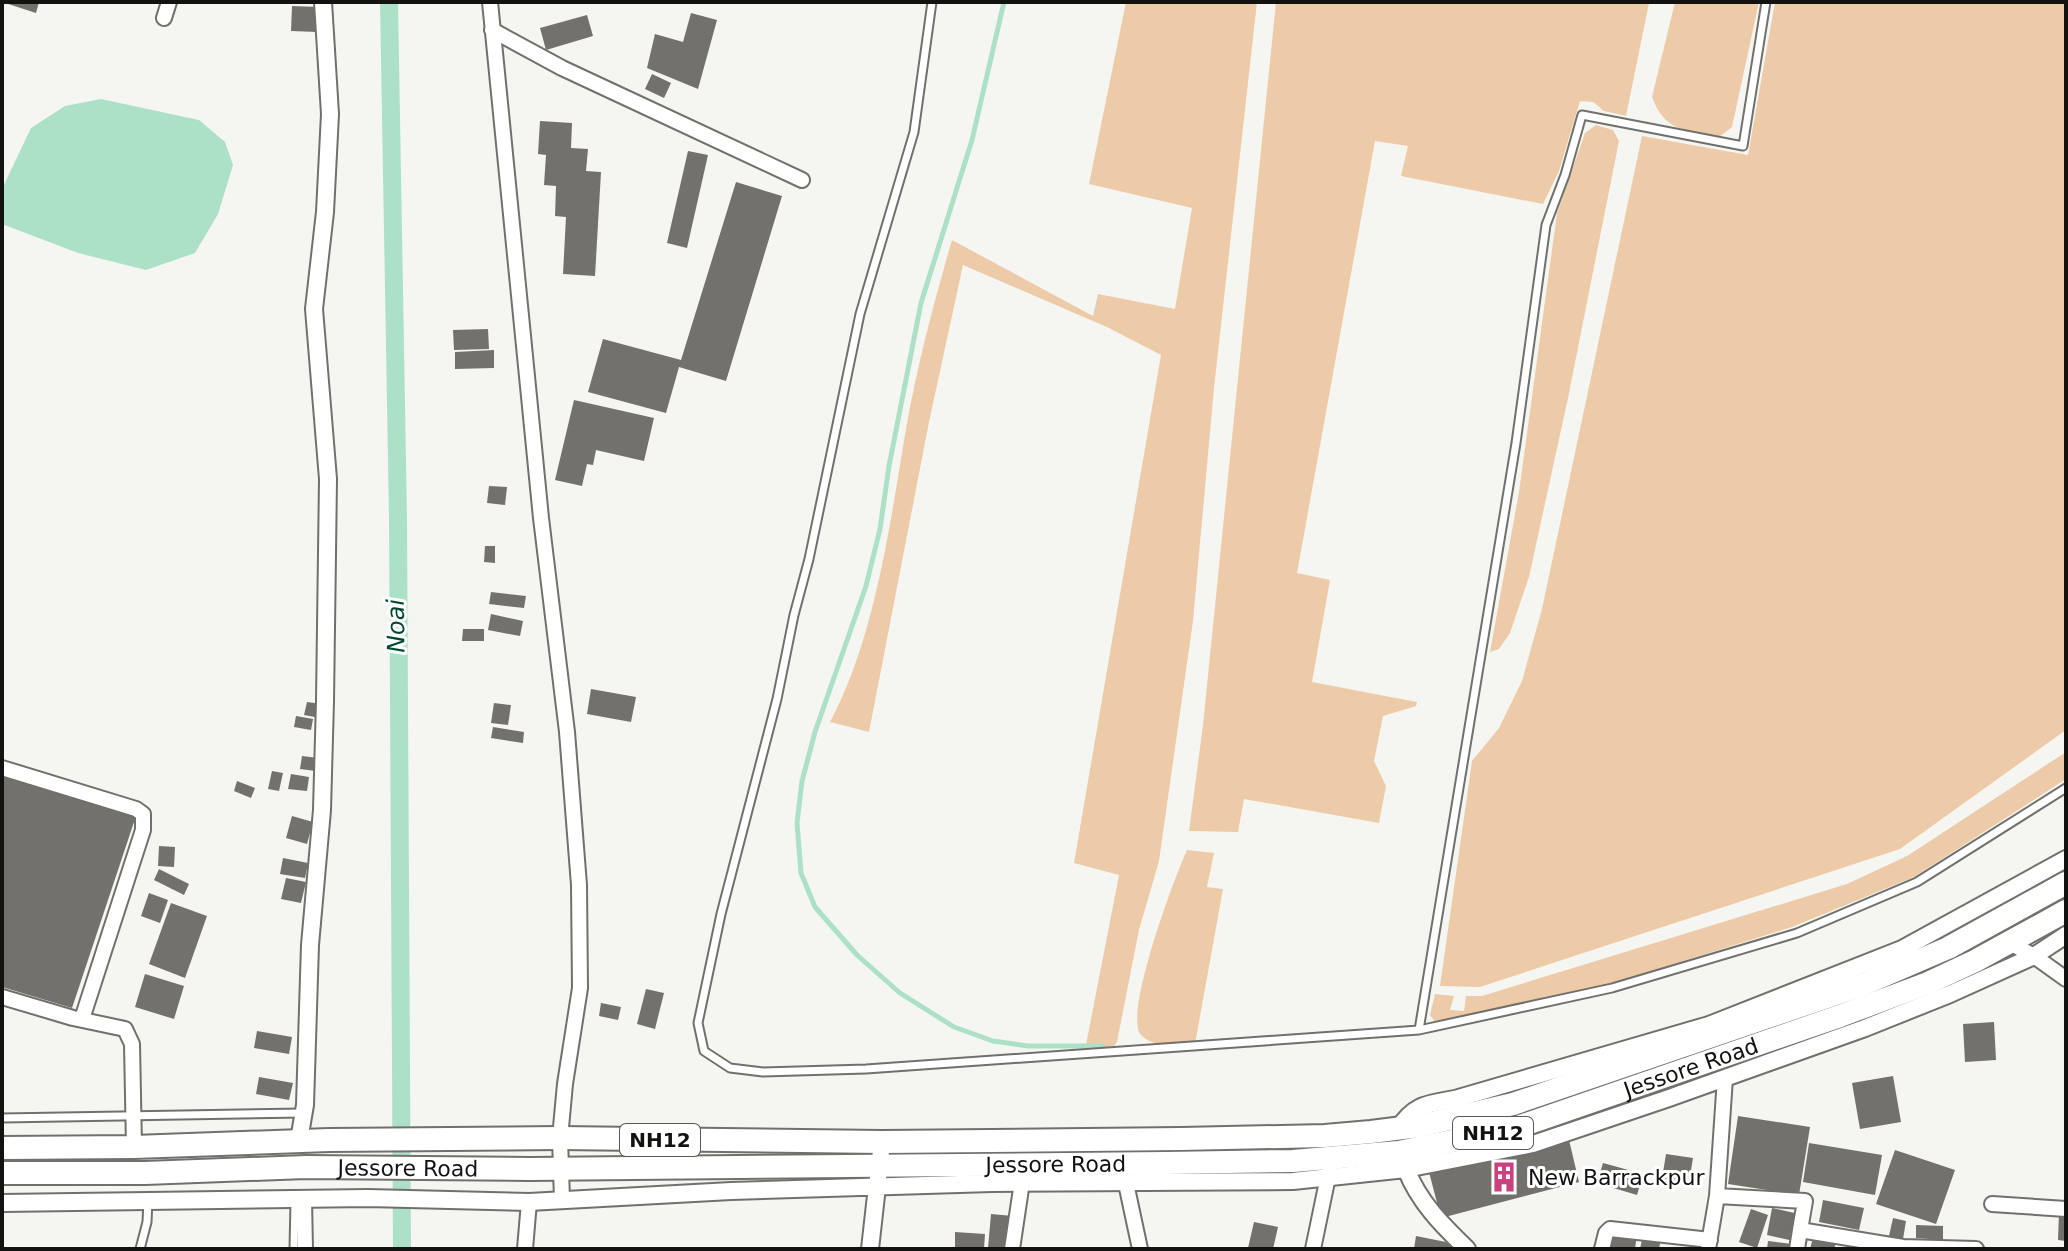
<svg xmlns="http://www.w3.org/2000/svg" width="2068" height="1251" viewBox="0 0 2068 1251" font-family="'DejaVu Sans',sans-serif">
<rect width="100%" height="100%" fill="#f5f6f1"/>
<path fill="#edcba8" d="M1126,2H1257L1214,388L1193,621L1159,861L1139,930L1117,1042L1114,1046L1085,1050L1119,875L1074,863L1161,355L1109,328L963,265L929,422L869,732L830,722C875,638 890,524 906,429C917,366 934,302 952,240L1093,316L1098,294L1175,309L1192,208L1089,184Z
M1276,2L1649,3L1626,116L1604,111L1593,102L1580,101L1559,171L1543,204L1401,176L1408,146L1375,141L1297,573L1330,580L1312,682L1417,702L1416,706L1383,716L1374,761L1386,786L1379,823L1244,799L1238,832L1189,831L1203,725Z
M1675,2H1759L1732,127L1719,137C1686,129 1665,133 1652,97Z
M1775,2H2066V730L1900,849L1480,987L1440,986L1472,761L1499,728L1522,681L1542,609L1642,136L1748,155Z
M1596,125L1613,130L1619,141L1568,398L1529,577L1510,633L1499,649L1490,652L1519,492L1557,213L1585,133Z
M2066,752V779L1914,877L1792,927L1613,983L1435,1022L1430,1015L1435,994L1454,996L1450,1010L1464,1011L1466,996H1482L1847,884L1907,856Z
M1187,850L1214,853L1207,887L1223,889L1195,1044C1179,1044 1154,1049 1141,1035C1123,1015 1175,876 1187,850Z"/>
<path fill="#ade1c7" d="M101,99L199,120L225,142L233,165L218,214L195,253L146,270L78,253L2,224V189L31,128L65,106Z"/>
<g fill="none" stroke-linecap="round" stroke-linejoin="round">
<path stroke="#ade1c7" stroke-width="5" d="M1004,2L972,140L921,303L889,466L880,529L866,586L815,732L802,781L797,823L801,873L815,907L857,955L900,993L954,1027L993,1041L1028,1046H1102"/>
<path stroke="#ade1c7" stroke-width="18" d="M389,2L398,518L402,1249"/>
</g>
<path fill="#72716c" d="M2,2H39L36,13Z
M292,6L319,7L317,32L291,31Z
M691,13L717,20L698,89L647,68L655,34L683,42Z
M587,15L593,36L546,50L540,28Z
M652,74L671,83L664,98L645,89Z
M540,121L572,123L571,148L588,149L586,171L601,172L595,276L563,274L566,217L555,216L556,186L544,185L546,155L538,154Z
M688,151L708,155L687,248L667,243Z
M736,182L782,196L726,381L679,367L666,413L588,392L603,339L681,360Z
M488,329L489,349L454,350L453,330Z
M494,350V368L455,369V352Z
M574,400L654,418L644,461L596,450L593,465L587,464L582,486L555,480Z
M489,486L507,487L505,505L487,503Z
M485,546H495V563L484,562Z
M491,592L526,596L524,608L489,604Z
M491,614L523,621L520,636L488,630Z
M463,629H484V641H462Z
M591,689L636,697L631,722L587,714Z
M307,702L322,704L320,718L304,715Z
M494,703L511,705L508,725L491,723Z
M296,716L313,719L311,730L294,727Z
M493,727L524,732L523,743L491,738Z
M302,756L318,758L316,771L300,769Z
M272,771L283,773L279,791L268,789Z
M2,774L136,816L72,1008L2,987Z
M291,774L309,777L307,791L288,789Z
M237,781L255,788L251,798L234,791Z
M292,816L313,822L307,844L286,838Z
M159,846L175,847L174,867L158,866Z
M283,858L308,863L305,878L280,874Z
M159,869L189,884L184,895L154,880Z
M286,878L306,882L301,903L281,899Z
M149,893L168,900L160,923L141,916Z
M171,903L207,916L185,978L149,964Z
M145,974L184,986L174,1019L135,1007Z
M646,989L664,993L655,1029L637,1024Z
M601,1003L621,1007L618,1020L599,1016Z
M1994,1022L1996,1060L1965,1062L1963,1024Z
M257,1031L292,1037L289,1054L254,1048Z
M1893,1076L1901,1122L1860,1129L1852,1083Z
M259,1077L293,1083L289,1100L256,1094Z
M1738,1116L1810,1127L1799,1195L1728,1184Z
M1569,1140L1579,1182L1441,1218L1429,1172Z
M1809,1143L1882,1155L1875,1195L1803,1182Z
M1895,1150L1955,1170L1936,1224L1876,1204Z
M1666,1154L1693,1158L1689,1183L1662,1179Z
M1603,1163L1643,1174L1637,1195L1597,1183Z
M1823,1200L1864,1208L1859,1230L1819,1222Z
M1772,1208L1799,1214L1794,1241L1767,1235Z
M1751,1209L1768,1215L1757,1248L1739,1242Z
M2059,1213L2066,1214V1241L2058,1240Z
M991,1214L1013,1216L1010,1249L988,1248Z
M1893,1218L1906,1221L1903,1239L1889,1236Z
M1254,1222L1278,1227L1273,1249L1248,1248Z
M1916,1225L1943,1226V1240L1916,1238Z
M1611,1230L1637,1234L1635,1249H1609Z
M955,1232L985,1234L984,1249H955Z
M1814,1234L1837,1240L1834,1249H1810Z
M1643,1235L1661,1238L1659,1249H1640Z
M1416,1236L1451,1243L1450,1249H1414Z
M1768,1241L1792,1244V1249H1767Z"/>
<g fill="none" stroke-linecap="round" stroke-linejoin="round">
<g stroke="#70706c" stroke-width="11">
<path id="service" d="M932,2L914,132L860,314L809,559L794,615L777,699L721,914L698,1023L704,1051L730,1068L763,1072L866,1069L1419,1030L1612,988L1797,933L1917,882L2066,788
M1419,1030L1516,443L1546,225L1565,175L1582,115L1743,146L1766,2
M2,1118L303,1113
M140,1249L147,1222L148,1200
M294,1249L295,1201"/>
</g>
<g stroke="#70706c" stroke-width="18">
<path id="minor" d="M490,2L541,518L567,732L579,885L580,988L565,1084L560,1138L562,1200
M164,18L169,2
M492,30L562,68L802,180
M2,768L136,809L143,814V830L82,1019
M2008,942L2034,956L2066,979
M2,997L73,1018L125,1029L132,1044L134,1147
M1124,1174L1140,1249
M1717,1196L1725,1078
M304,1199L305,1249
M1992,1204L2066,1209
M525,1249L529,1202
M1012,1249L1022,1182
M1313,1249L1330,1167
M1602,1249L1606,1233L1610,1229L1710,1240
M1708,1249L1717,1196L1805,1201L1800,1230L1903,1247L1976,1249
M1797,1249L1800,1230"/>
</g>
<g stroke="#70706c" stroke-width="20">
<path id="tertiary" d="M1398,1129C1414,1104 1427,1104 1455,1099L1709,1025L1902,949L2066,859
M299,1140L305,1105L310,945L322,810L325,701L328,479L314,309L325,212L330,114L323,2
M1406,1169C1419,1202 1442,1225 1467,1249
M2,1203L368,1198L529,1202L731,1191L992,1183L1293,1181L1406,1169L1533,1144L1669,1098L1865,1028L1950,994L2034,956L2066,935
M870,1249L882,1142"/>
</g>
<g stroke="#70706c" stroke-width="26">
<g id="trunk">
<path d="M2,1148L134,1147L329,1140L560,1138L882,1142L1181,1139L1325,1136L1371,1132L1419,1126L1513,1104L1862,985L1948,948L2066,883"/>
<path id="s1" d="M2,1173H145L306,1167L530,1169L1166,1163L1293,1161L1399,1152L1515,1128L1840,1016L1928,983L1975,961L2066,911"/>
</g>
</g>
<use href="#service" stroke="#fff" stroke-width="7"/>
<use href="#minor" stroke="#fff" stroke-width="14"/>
<use href="#tertiary" stroke="#fff" stroke-width="16"/>
<use href="#trunk" stroke="#fff" stroke-width="22"/>
</g>
<defs>
<g id="building-bare" transform="scale(2.4)"><path d="M-4-6H4V6H1V3H-1V6H-4ZM-2.5-4.3h1.7v1.8h-1.7ZM.8-4.3h1.7v1.8H.8ZM-2.5-1h1.7V.8h-1.7ZM.8-1h1.7V.8H.8Z" fill="#c9417f" stroke="#fff" stroke-width="2.5" paint-order="stroke"/></g>
</defs>
<g fill-rule="evenodd">
<use href="#building-bare" x="1504" y="1177"/>
</g>
<g text-anchor="middle" dominant-baseline="central" stroke-width="6" stroke-linejoin="round" paint-order="stroke">
<g fill="#fff" stroke="#595958" stroke-width="2">
<rect x="1453" y="1117" width="80" height="32" rx="6"/>
<rect x="620" y="1124" width="80" height="32" rx="6"/>
</g>
<g font-size="20" font-weight="bold" fill="#121211">
<text x="1493" y="1133">NH12</text>
<text x="660" y="1140">NH12</text>
</g>
<g font-size="22" fill="#121211" stroke="#fff">
<text stroke="none"><textPath href="#s1" startOffset="1702">Jessore Road</textPath></text>
<text stroke="none"><textPath href="#s1" startOffset="1054">Jessore Road</textPath></text>
<text stroke="none"><textPath href="#s1" startOffset="406">Jessore Road</textPath></text>
</g>
<g font-size="22" fill="#121211" stroke="#fff" text-anchor="start">
<text x="1528" y="1177">New Barrackpur</text>
</g>
<g font-size="24" font-style="italic" fill="#004730" stroke="#fff">
<text transform="translate(396 626) rotate(-91)">Noai</text>
</g>
</g>
<rect width="2068" height="1251" fill="none" stroke="#121211" stroke-width="8"/>
</svg>
